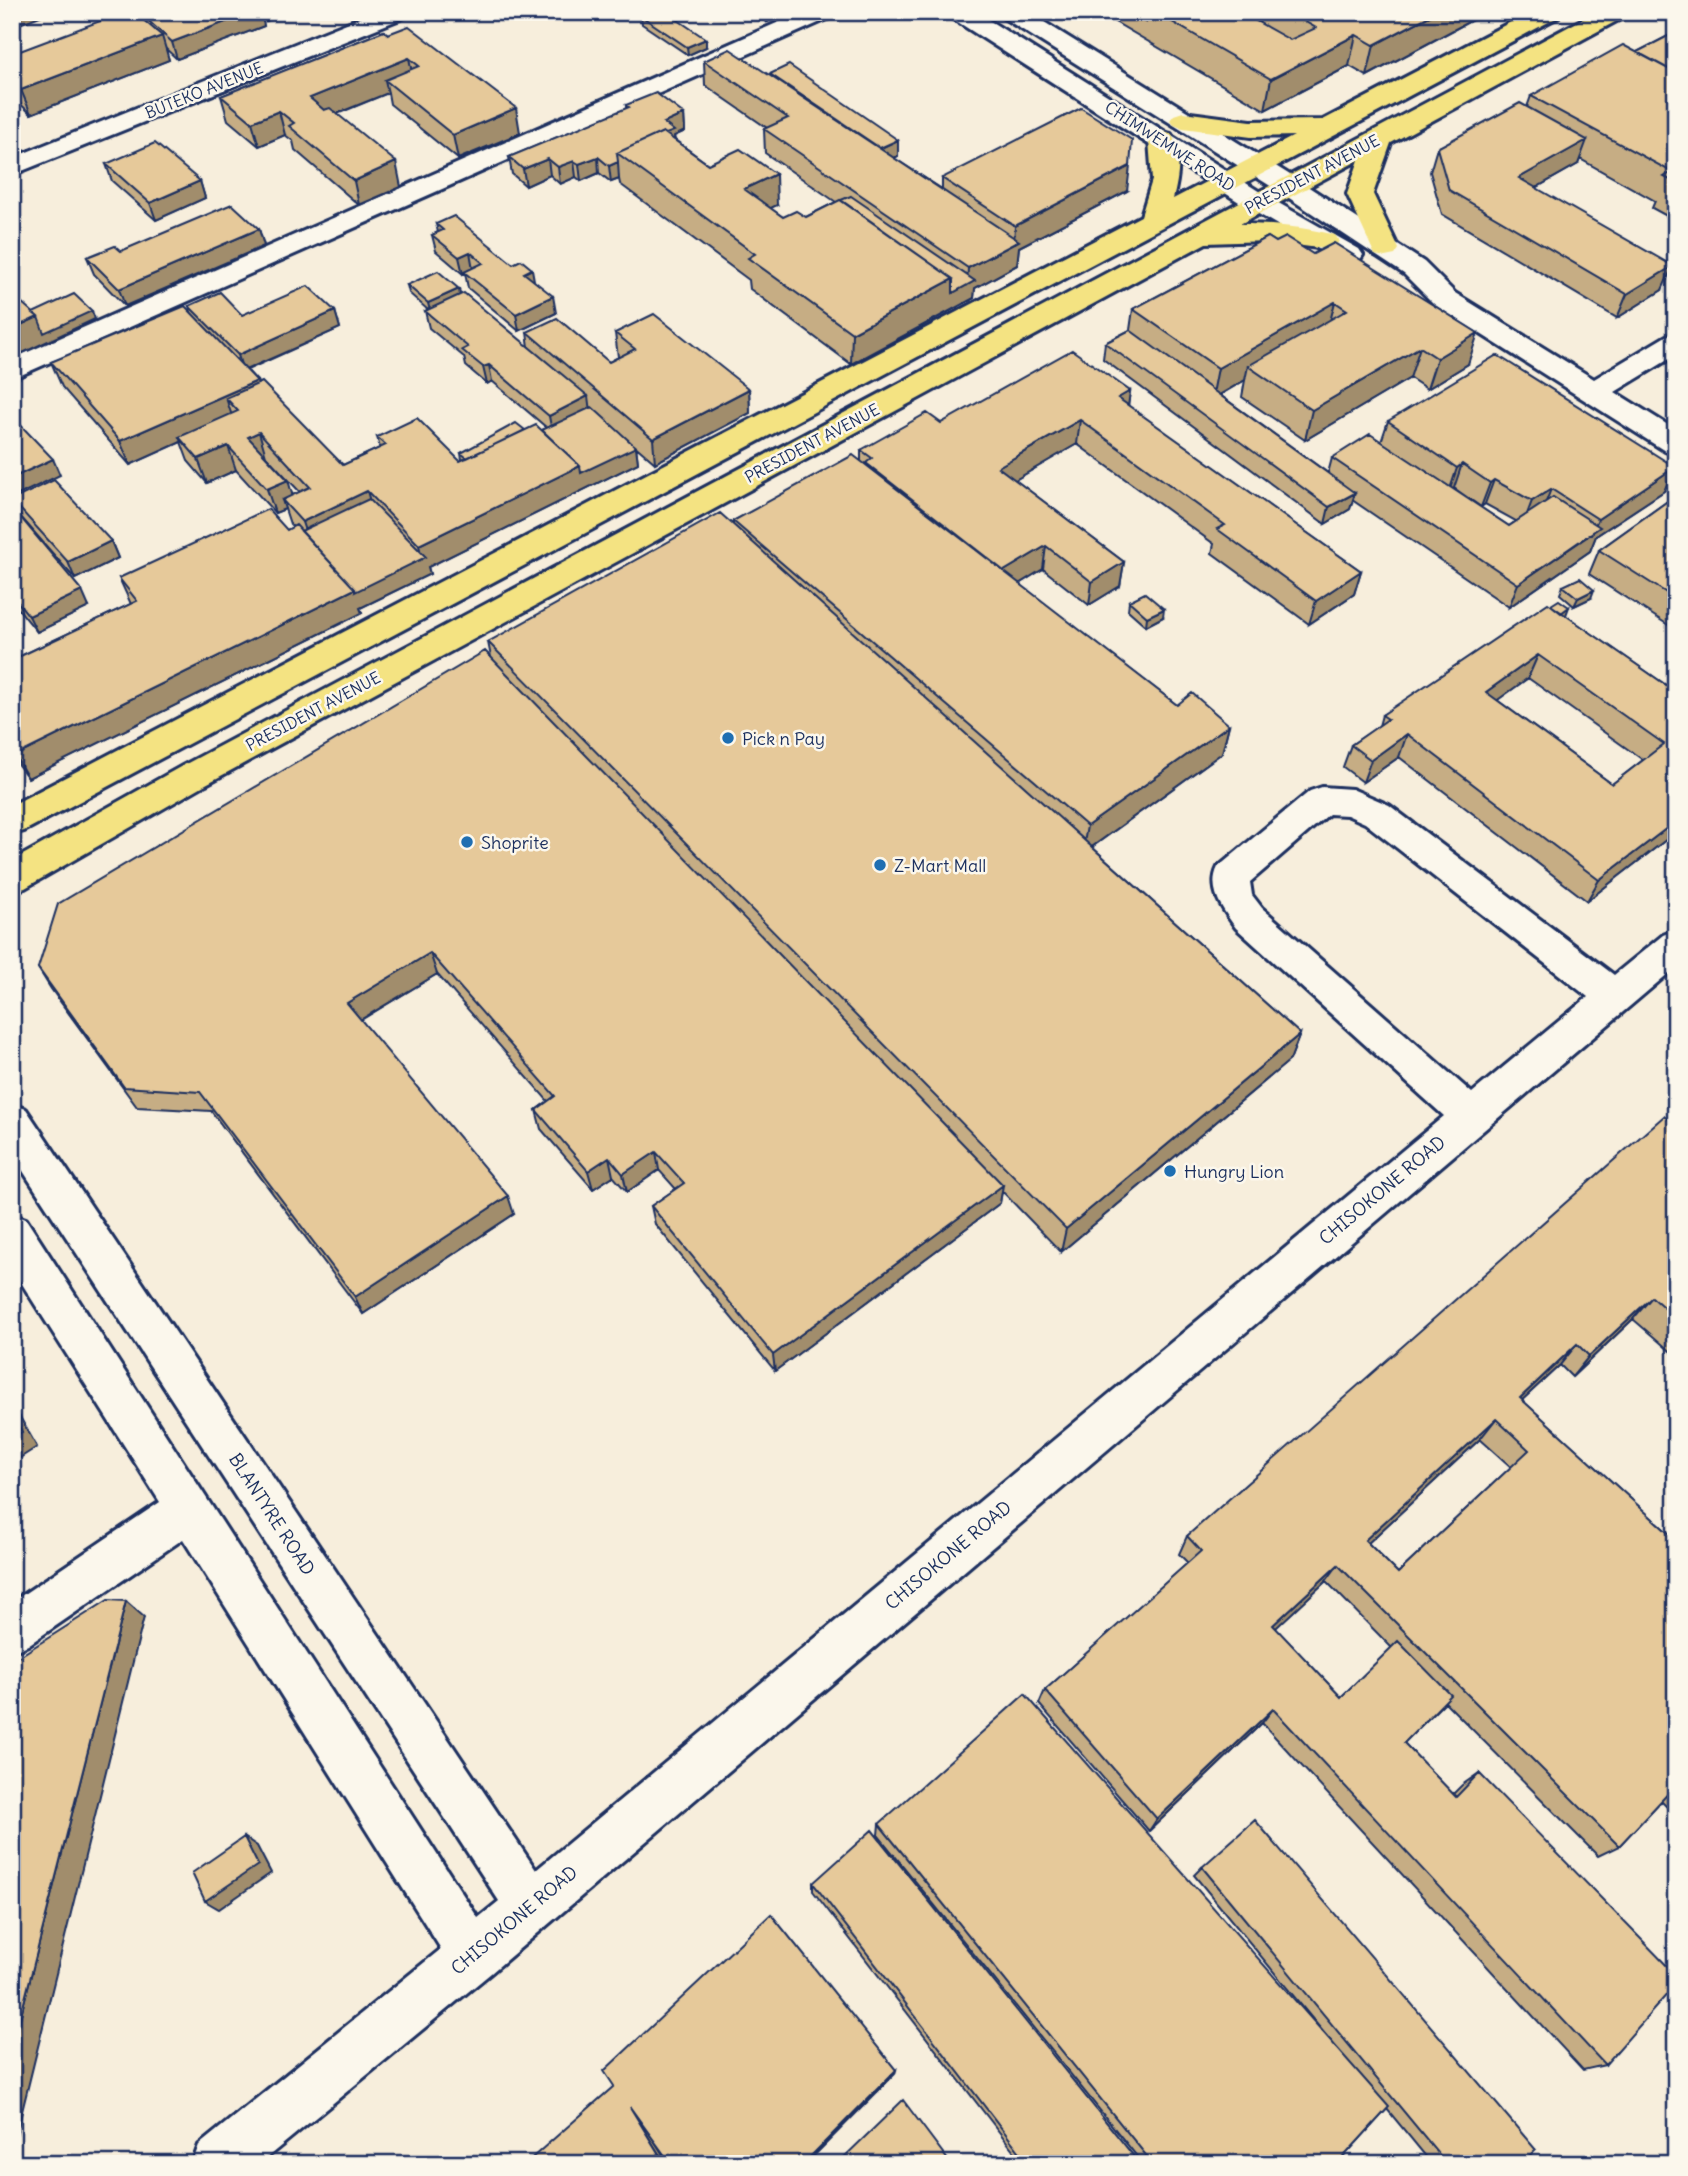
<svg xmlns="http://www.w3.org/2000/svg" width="1688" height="2176" viewBox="0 0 1688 2176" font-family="Delius,sans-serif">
<rect width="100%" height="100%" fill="#f7eedc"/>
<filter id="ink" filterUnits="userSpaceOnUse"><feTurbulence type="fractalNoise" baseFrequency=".0143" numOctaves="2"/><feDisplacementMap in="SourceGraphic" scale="14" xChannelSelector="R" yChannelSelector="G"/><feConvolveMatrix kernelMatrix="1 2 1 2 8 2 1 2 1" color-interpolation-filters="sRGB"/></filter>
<g filter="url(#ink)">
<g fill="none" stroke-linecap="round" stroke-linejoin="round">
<g stroke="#1b2f5e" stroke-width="6">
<path id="minor" d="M374,12H408L405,17L12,175V158Z
M802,12H835L832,17L12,379V359Z
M947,12H976L1268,197L1359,249L1363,255L1359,261L1349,263L1339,261L1250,209L950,17Z
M999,12H1028L1298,180L1424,262L1455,293L1594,379L1666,336L1676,333V355L1615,392L1676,430V454L1665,451L1435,305L1404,274L1280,192L1002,17Z
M1322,787L1352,789L1389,805L1614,975L1663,935L1676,930V967L491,1973L259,2164H192L199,2145L441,1949L183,1539L28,1645L12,1652V1602L160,1502L12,1268V1214L26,1219L478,1918L499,1901L12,1154V1104L26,1109L536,1870L1444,1116L1236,928C1223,910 1207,889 1218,867L1310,791ZM1329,814L1347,815L1365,823L1588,997L1472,1093L1262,908L1252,895L1250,882Z"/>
</g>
<g stroke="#1b2f5e" stroke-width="6">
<path id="major" d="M1530,12H1561L1558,17L24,831L12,834V805L1141,216L1152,180L1149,140L1153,134L1162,132L1171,134C1183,151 1178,181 1173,199L1294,136L1251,137L1183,128L1174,125L1170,120L1174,115L1183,112L1251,121L1323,120Z
M1596,12H1627L1624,17L1391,143L1373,194L1399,249L1395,255L1385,257L1375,255L1347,194L1359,160L1240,224C1272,224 1304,227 1335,235L1339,241L1335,247L1325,249L1267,241L1206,243L206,784L25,888L12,892V861L182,766Z"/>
</g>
<use href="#minor" fill="#fbf7ec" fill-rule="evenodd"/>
<use href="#major" fill="#f4e382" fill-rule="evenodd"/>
</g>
<path fill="#c6ad84" stroke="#1b2f5e" stroke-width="2" fill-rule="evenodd" d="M147,12H290L266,21L262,18L264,26L177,59L165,48L169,60L31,114L12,96V54L143,19L141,14Z
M751,12H790L767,22Z
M1098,12H1487L1367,76L1349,66L1265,110Z
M641,16L706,47L688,55L642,24Z
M384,31L520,133L458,159L390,104L388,93L337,114L401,187L359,205L295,150L293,141L285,135L259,146L228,120L221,96Z
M1676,32V221L1652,208L1655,201L1580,159L1578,164L1536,188L1662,290L1617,318L1442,214L1430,172L1437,148L1527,107L1531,96L1637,52Z
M704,61L770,76V74L898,140V156L894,158L942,189V178L1127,191L1019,247L1017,265L975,288L974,298L851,364L750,289L749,280L620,184L619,179L611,182L599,173L581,181L576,177L560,184L550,175L526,186L512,174L509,157L626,109V105L684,114L685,131L674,136L675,140L708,164L777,205L770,208L783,217H806L836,202L765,153L764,129L767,128L705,85Z
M106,164L200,181L205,198L156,220L112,181Z
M436,224L534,281L556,313L519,331L468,288L465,273L463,274L436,251L432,235L438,232Z
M259,229L264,246L125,306L94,274L87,257Z
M1268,237L1468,364L1427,389L1410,378L1305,440L1242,397L1245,380L1220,395L1328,473L1332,458L1381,442L1388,421L1664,491L1596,536L1590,551L1509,607L1352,500L1350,509L1325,524L1103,359L1105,343L1130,330L1133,309ZM1454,488L1481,507L1485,504L1516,521L1509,526L1452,489Z
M407,285L459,289L460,295L529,347L527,332L609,362L618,357L615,333L749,389L750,413L655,463L633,444L636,447L638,463L428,567L430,574L360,608L362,613L28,778L12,757V660L131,604L119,578L287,530L293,527L290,524L285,509L275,513L236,470L207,483L188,461L181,442L130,465L62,387L51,362L191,312L189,306L242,315L335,311L340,328L247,370L257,381L258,384L343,465L380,448L377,437L460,461L462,460L461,453L525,430H542L547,428L492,381L487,384L466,366L464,357L429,328L425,311L428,310L409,293ZM266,456L300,492L293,495Z
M1130,391L1128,406L1361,571L1354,594L1309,624L1212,553L1214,544L1077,444L1015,480L1124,562L1120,586L1089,605L1043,569L1019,584L1177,705L1229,725L1222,753L1092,847L1300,1034L1290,1060L1061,1252L1002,1191L1000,1203L775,1371L655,1224L651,1206L676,1189L659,1170L627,1192L613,1176L593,1189L541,1129L536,1110L548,1101L437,974L361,1020L514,1214L363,1314L211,1111L137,1107L51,989L38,968L491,657L488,642L733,525V521L861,462V450L941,423Z
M1676,495V630L1589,574L1599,550Z
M12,500L111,541L118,558L75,579L20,516Z
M12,507L89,607L37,632L12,601Z
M1563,586L1591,598L1574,606L1560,594Z
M1129,601L1163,617L1146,626L1128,610Z
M1565,615L1676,692V832L1587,901L1399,757L1363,782L1343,767L1351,745L1379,726L1382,715L1566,615ZM1528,678L1643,760L1612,784L1497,700Z
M1676,1125V1356L1633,1319L1572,1377L1560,1365L1522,1400L1676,1540V1816L1661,1801L1619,1846L1598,1856L1445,1702L1404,1743L1453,1794L1462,1785L1479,1773L1605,2065L1583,2070L1262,1723L1149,1831L1039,1704L1045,1690L1188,1563L1179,1554L1187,1536ZM1480,1439L1511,1467L1398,1573L1368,1543ZM1326,1581L1392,1648L1341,1697L1275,1628Z
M879,1824L1334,2045L1194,1875L1202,1867L1522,2164H1432L1387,2109L1337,2164H1143L878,1835Z
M813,1883L1140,2164H1024L813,1891Z"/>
<path fill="#a18d6c" stroke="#1b2f5e" stroke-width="2" d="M12,12H50L12,27Z
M252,12H261L264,26L177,59L172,42Z
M264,12H290L266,21Z
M767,12H790L767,22Z
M1253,12H1261L1259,24L1250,29Z
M1437,12H1487L1367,76L1374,45Z
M1356,35L1349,66L1265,110L1271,79Z
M162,36L169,60L31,114L21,90Z
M706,39V47L688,55L687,47Z
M409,58L414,82L385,80L388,93L316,122L310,98Z
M516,108L520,133L458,159L453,135Z
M279,111L285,135L259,146L252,122Z
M684,114L685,131L674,136L675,148L661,161L664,123Z
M898,140V156L879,165V149Z
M1587,140L1578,164L1511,202L1519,178Z
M598,157L599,173L581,181L579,164Z
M548,159L550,175L526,186L523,169Z
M574,161L576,177L560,184L558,167Z
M396,162L401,187L359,205L354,181Z
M618,162L619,179L611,182L609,166Z
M1130,166L1127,191L1019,247L1017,265L975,288L974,298L851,364L852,333L953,279L967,285L968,268L1014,244L1015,226Z
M776,174L777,205L746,220L744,189Z
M200,181L205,198L156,220L150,203Z
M259,229L264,246L125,306L119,289Z
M470,252L473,269L463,274L459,257Z
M1673,266L1662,290L1617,318L1627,294Z
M532,269L535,286L524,273Z
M459,289L460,297L430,311L428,303Z
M553,296L556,313L519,331L516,314Z
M1335,302L1327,333L1248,366L1245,380L1212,399L1218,368Z
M92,311L95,319L12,358V329L38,317Z
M335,311L340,328L243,371L238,355Z
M1478,333L1468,364L1427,389L1437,358Z
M1420,347L1410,378L1305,440L1312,410Z
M489,365L492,381L487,384L483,367Z
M257,381L265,405L238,411L226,398L233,419L179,437L181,442L130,465L120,441Z
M749,389L750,413L655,463L653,439Z
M1130,391L1127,415L1118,398Z
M588,396L590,412L552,432L549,416Z
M1080,420L1077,444L996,491L998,467Z
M259,432L266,456L256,461L248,437Z
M228,446L236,470L207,483L198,459Z
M636,447L638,463L428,567L430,574L360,608L362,613L28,778L15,756L355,589L422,559L419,545L580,466Z
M53,459L60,475L12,498V478Z
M1462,464L1454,488L1449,492L1457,468Z
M1675,467L1664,491L1596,536L1590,551L1509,607L1518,584L1591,534L1598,519Z
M288,480L295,504L282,500L285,509L275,513L267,489Z
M1494,480L1485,504L1481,507L1490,483Z
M1551,489L1542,512L1523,525L1532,501Z
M367,491L374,515L310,546L302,522Z
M1355,493L1350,509L1325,524L1329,507Z
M111,541L118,558L75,579L68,562Z
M1046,546L1043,569L1001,595L1004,571Z
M1124,562L1120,586L1089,605L1092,582Z
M1361,571L1354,594L1309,624L1316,601Z
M1594,590L1591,598L1574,606L1578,598Z
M82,591L89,607L37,632L29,616Z
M1569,607L1566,615L1553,624L1556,616Z
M1164,609L1163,617L1146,626L1147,617Z
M1538,655L1528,678L1477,715L1486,692Z
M1229,725L1222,753L1082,854L1087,826Z
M1407,734L1399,757L1363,782L1371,760Z
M1676,821V832L1587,901L1599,880Z
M430,953L437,974L355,1023L347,1003Z
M1300,1034L1290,1060L1061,1252L1066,1229Z
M656,1152L659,1170L627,1192L623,1174Z
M609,1157L613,1176L593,1189L588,1171Z
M1003,1185L1000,1203L775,1371L773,1355Z
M508,1196L514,1214L363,1314L355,1297Z
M1652,1297L1633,1319L1572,1377L1589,1356Z
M1577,1344L1560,1365L1503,1418L1520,1398Z
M12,1403L37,1447L12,1463Z
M1496,1419L1480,1439L1352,1558L1365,1540Z
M1338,1565L1326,1581L1262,1641L1273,1625Z
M126,1601L144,1617L12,2152V2050Z
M1273,1709L1262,1723L1149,1831L1157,1819Z
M244,1837L257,1846L271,1873L219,1909L205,1901Z
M896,2070L895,2074L806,2164H803Z
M630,2107L635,2110L669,2164H665Z"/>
<path fill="#e6c99a" stroke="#1b2f5e" stroke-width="2" fill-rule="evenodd" d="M124,12H134L162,36L21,90L12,81V54Z
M147,12H252L172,42L141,14Z
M650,12H666L706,39L687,47L641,16Z
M1129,12H1147L1146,22Z
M1155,12H1240L1290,40L1316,28L1288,12H1437L1374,45L1356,35L1271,79Z
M409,26L516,108L453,135L385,80L419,66L409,58L310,98L324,110L330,108L396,162L354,181L289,126L294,123L279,111L252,122L221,96L384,31L388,34Z
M1676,32V73L1637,52Z
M1623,45L1676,73V183L1664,177L1672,172L1531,96Z
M730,49L1019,241L968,268L764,129L788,118L704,61Z
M789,65L898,140L880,148L770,74Z
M656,93L684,114L664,123L674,131L666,134L663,132L617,153L618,162L609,166L598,157L579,164L574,161L558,167L548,159L523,169L509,157L629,107L626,105Z
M1520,103L1587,140L1519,178L1673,266L1627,294L1449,190L1437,148Z
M1081,108L1132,140L1130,166L1015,226L942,178Z
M663,132L708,164L740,149L776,174L744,189L783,217L796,211L806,217L840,200L953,279L852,333L748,258L755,254L617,153Z
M155,143L200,181L150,203L106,164Z
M851,196L975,281L953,293V279L841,200Z
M232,204L259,229L119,289L87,257L115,246L121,251Z
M454,216L513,264L521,260L532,269L524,273L553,296L516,314L464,272L483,263L470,252L459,257L432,235L443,230L436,224Z
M1268,237L1276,242L1286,237L1313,254L1334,243L1478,333L1437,358L1420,347L1312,410L1248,366L1347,310L1335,302L1218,368L1133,309Z
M438,271L459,289L428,303L407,285Z
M308,286L335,311L238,355L189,306L220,292L242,315Z
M464,293L588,396L549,416L489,365L483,367L462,350L468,347L425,311Z
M12,294L38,317L12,329Z
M74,294L92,311L44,333L38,317L33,313Z
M185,306L257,381L120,441L51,362Z
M654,314L749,389L653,439L527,332L557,318L609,362L635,349L615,333Z
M1130,330L1355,493L1329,507L1105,343Z
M1072,350L1130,391L1118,398L1361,571L1316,601L1217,529L1225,525L1080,420L998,467L1124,562L1092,582L1046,546L1004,571L866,463L872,458L861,450L927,413L941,423Z
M1497,355L1675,467L1598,519L1551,489L1532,501L1494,480L1490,483L1462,464L1457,468L1388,421Z
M262,382L343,465L386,445L377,437L417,418L460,461L536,425L580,466L419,545L367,491L302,522L282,500L310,487L259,432L248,437L288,480L267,489L228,446L198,459L179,437L238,411L226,398Z
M592,407L636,447L581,473L580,466L542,430Z
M12,416L53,459L12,478Z
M516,423L525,430L467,458L461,453Z
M1370,434L1509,526L1553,497L1600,527L1518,584L1332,458Z
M853,455L1177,705L1192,693L1229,725L1087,826L733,521Z
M54,480L111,541L68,562L12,500Z
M1676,495V599L1599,550Z
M369,499L426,557L355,592V589L301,531Z
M12,507L82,591L29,616L12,595Z
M268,509L287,530L296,525L355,589L15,756L12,752V660L137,601L119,578Z
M720,513L1300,1034L1066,1229L488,642Z
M1580,578L1594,590L1578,598L1563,586Z
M1145,593L1164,609L1147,617L1129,601Z
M1559,600L1569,607L1561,613L1551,605Z
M1548,603L1676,692V821L1599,880L1407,734L1371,760L1351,745L1388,719L1382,715ZM1538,655L1664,744L1612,784L1486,692Z
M485,651L1003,1185L773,1355L651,1206L684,1183L656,1152L623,1174L609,1157L588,1171L536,1110L555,1096L430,953L347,1003L508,1196L355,1297L200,1092L124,1087L38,968L58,904Z
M1664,1116L1676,1125V1318L1652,1297L1589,1356L1577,1344L1520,1398L1676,1540V1785L1619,1846L1338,1565L1273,1625L1341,1697L1398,1641L1451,1695L1404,1743L1456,1797L1479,1773L1676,1975V1984L1605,2065L1273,1709L1157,1819L1045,1690L1201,1551L1187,1536ZM1496,1419L1529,1450L1398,1573L1365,1540Z
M12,1415L22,1432L12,1438Z
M108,1600L126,1601L12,2050V1661Z
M1025,1694L1389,2107L1337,2164H1153L879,1824Z
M1255,1820L1536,2150L1522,2164H1447L1202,1867Z
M872,1830L1140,2164H1029L813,1883Z
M244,1837L258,1865L205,1901L192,1873Z
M771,1914L896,2070L803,2164H671L630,2107L665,2164H525L614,2086L604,2071Z
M903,2100L951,2164H837Z"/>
</g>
<g fill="#1f6fb2" stroke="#fbf7ec" stroke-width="2.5">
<circle cx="728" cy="738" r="7"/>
<circle cx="467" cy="842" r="7"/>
<circle cx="880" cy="865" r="7"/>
<circle cx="1170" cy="1171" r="7"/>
</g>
<g text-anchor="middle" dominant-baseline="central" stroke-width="5" stroke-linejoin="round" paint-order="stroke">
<g font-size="16" fill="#1b2f5e" stroke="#fbf7ec">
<text transform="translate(204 90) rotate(-22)">BUTEKO AVENUE</text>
<text transform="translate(1170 146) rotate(33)">CHIMWEMWE ROAD</text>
<text transform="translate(1312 174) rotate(-28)">PRESIDENT AVENUE</text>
<text transform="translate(812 443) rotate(-28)">PRESIDENT AVENUE</text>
<text transform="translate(313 711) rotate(-28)">PRESIDENT AVENUE</text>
</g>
<g font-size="18" fill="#1b2f5e" stroke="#fbf7ec" text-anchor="start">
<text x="742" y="738">Pick n Pay</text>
<text x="481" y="842">Shoprite</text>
<text x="894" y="865">Z-Mart Mall</text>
<text x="1184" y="1171">Hungry Lion</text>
</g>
<g font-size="18" fill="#1b2f5e" stroke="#fbf7ec">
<text transform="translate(1382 1190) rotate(-40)">CHISOKONE ROAD</text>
<text transform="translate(272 1514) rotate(57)">BLANTYRE ROAD</text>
<text transform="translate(948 1555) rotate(-40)">CHISOKONE ROAD</text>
<text transform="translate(514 1920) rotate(-40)">CHISOKONE ROAD</text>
</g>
</g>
<rect width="1688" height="2176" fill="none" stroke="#fbf7ec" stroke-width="42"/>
<rect x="21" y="21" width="1646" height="2134" fill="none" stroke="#1b2f5e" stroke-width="2.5" filter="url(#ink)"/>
</svg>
